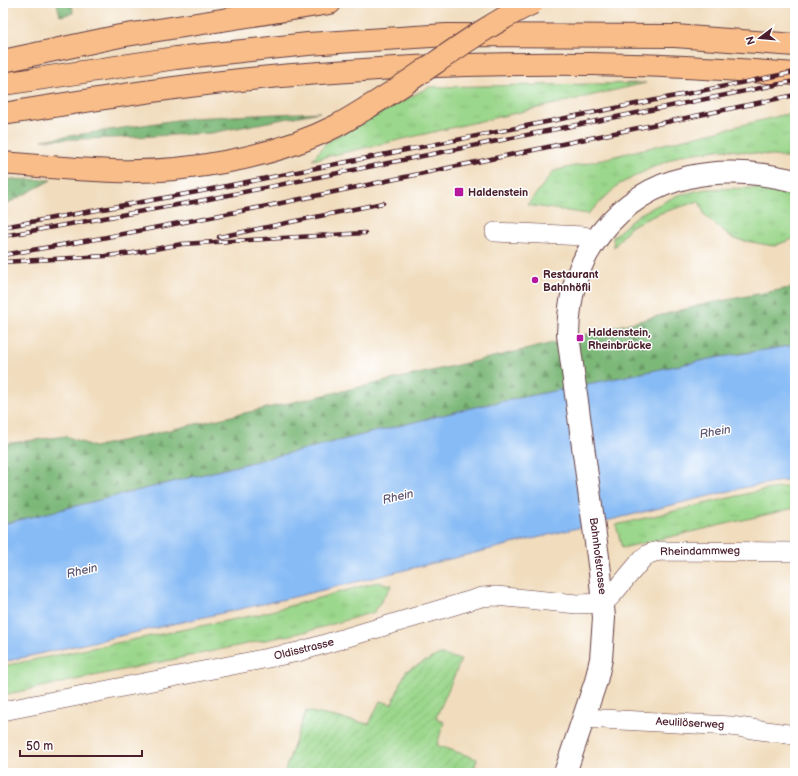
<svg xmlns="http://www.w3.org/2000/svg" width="798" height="776" viewBox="0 0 798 776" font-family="'Balsamiq Sans',sans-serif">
<defs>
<pattern id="grass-tufts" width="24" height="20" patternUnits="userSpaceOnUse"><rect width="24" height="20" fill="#9bd78c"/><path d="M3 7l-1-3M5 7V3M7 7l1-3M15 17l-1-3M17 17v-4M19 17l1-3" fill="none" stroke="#87b879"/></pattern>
<pattern id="forest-firs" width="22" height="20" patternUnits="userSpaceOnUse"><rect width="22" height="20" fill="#7cb878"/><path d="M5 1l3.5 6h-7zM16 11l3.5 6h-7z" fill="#689563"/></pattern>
<pattern id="garden-furrows" width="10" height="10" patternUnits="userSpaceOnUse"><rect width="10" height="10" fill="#9bd78c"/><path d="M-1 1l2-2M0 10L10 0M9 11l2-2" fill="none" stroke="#87b879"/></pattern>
</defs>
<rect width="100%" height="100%" fill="#fff"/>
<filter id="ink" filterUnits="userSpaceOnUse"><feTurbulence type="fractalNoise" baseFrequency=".025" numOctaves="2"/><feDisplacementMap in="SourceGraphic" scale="8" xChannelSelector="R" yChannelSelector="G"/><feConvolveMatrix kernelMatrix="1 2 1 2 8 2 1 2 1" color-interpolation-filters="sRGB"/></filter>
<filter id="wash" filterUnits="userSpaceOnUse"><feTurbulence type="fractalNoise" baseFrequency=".012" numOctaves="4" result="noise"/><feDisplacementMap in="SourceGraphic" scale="16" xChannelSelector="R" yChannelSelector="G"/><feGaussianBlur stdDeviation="0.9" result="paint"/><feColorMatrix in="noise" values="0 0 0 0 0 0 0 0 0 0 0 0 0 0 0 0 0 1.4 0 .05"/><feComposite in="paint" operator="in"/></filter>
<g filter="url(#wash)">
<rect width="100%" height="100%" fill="#f1ddbe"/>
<path fill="url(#grass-tufts)" stroke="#727b5c" d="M646,83L312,160L328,141L429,87Z
M795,112V159L724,149L681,155L647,170L618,185L588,214L527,205L554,171Z
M757,188L795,196V238L774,246L734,239L705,216L699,201L658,214L631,226L614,247L613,237L638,215L678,195L706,189Z
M795,485V508L622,548L616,525L754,492Z
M377,582L392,585L374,612L309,631L3,695V666L260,614Z"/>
<path fill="url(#forest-firs)" stroke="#636c52" d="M57,3H72L73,13L60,16Z
M320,112L211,133L114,138L42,140L190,118Z
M3,179L51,180L3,206Z
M795,287V345L715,358L475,407L3,524V444L66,436L94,447L533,348L705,304Z"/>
<path fill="url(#garden-furrows)" stroke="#727b5c" d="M440,654L461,660L436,718L444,722L437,745L477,759L473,773H284L306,711L369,724L380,701L392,704L406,671Z"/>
<path fill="#87bbf5" stroke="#686d90" d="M795,345V479L746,487L294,597L3,662V524L475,407L715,358Z"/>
</g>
<g filter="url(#ink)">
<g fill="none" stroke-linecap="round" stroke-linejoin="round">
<g stroke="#633c41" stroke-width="20">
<path id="minor" d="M495,232L584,236L594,242
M3,711L298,652L482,597L496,596L577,604L604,603L613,594L643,558C648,553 653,552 660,551L795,552
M584,718L731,726L795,735"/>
</g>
<g stroke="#633c41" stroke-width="24">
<path id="tertiary" d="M565,773L596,681L601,659L604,618L600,572L568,335C569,295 576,265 601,233C649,171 723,163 795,181"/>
</g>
<g stroke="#633c41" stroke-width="24">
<path id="motorway" d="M3,61L120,36L330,3
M3,84L176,58L308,44L446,35L675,36L795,45
M3,114C108,97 214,80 320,73C424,65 528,62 631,65C686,66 741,70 795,74
M3,163C40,166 78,170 115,171C185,173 273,158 336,126C346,121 355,115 365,109"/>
</g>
<use href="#minor" stroke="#fff" stroke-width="19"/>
<use href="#tertiary" stroke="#fff" stroke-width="22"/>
<use href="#motorway" stroke="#f8bd89" stroke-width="22"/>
<g stroke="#4a1f2b" stroke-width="4.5">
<path id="rail" d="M3,227L197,192L795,72
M3,236L199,201L795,81
M219,237L383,203
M3,255L102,238L272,205L795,95
M3,262L105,256L133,253L182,244L365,233"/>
</g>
<use href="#rail" stroke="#fff" stroke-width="3" stroke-dasharray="9" stroke-linecap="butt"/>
<g stroke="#633c41" stroke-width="24" stroke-linecap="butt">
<path id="motorway-bridge" d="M365,109C422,76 473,31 533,3"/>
</g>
<use href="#motorway-bridge" stroke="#f8bd89" stroke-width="22"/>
</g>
</g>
<g fill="#b5179e" stroke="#fff" stroke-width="1.5">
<rect x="454" y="187" width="10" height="10" rx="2"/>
<circle cx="535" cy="280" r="4"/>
<rect x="576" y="334" width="8" height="8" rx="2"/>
</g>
<g text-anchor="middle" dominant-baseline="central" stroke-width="3" stroke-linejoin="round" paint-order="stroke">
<g font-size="11" font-weight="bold" fill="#4a1f2b" stroke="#fff" text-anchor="start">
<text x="468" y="192">Haldenstein</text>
<text x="543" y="274">Restaurant<tspan x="543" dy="13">Bahnhöfli</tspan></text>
<text x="588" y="332">Haldenstein,<tspan x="588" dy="13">Rheinbrücke</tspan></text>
</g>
<g font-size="11" fill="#4a1f2b" stroke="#fff">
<text transform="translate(700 551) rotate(-1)">Rheindammweg</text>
<text transform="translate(598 556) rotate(83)">Bahnhofstrasse</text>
<text transform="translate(304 649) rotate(-14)">Oldisstrasse</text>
<text transform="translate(690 723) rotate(3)">Aeulilöserweg</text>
</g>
<g font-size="12" font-style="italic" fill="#5f5672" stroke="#fff">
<text transform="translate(715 432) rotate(-10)">Rhein</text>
<text transform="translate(398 497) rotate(-13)">Rhein</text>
<text transform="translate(82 571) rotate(-13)">Rhein</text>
</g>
</g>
<rect width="798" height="776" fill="none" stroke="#fff" stroke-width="16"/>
<g transform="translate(760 38) rotate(254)" stroke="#ffffff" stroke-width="3" paint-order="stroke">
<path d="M0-3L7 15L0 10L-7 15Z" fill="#4a1f2b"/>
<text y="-6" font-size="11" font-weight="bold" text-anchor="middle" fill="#4a1f2b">N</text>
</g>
<path d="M20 750v6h122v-6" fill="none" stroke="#4a1f2b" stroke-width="2"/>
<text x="26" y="750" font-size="12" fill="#4a1f2b" stroke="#ffffff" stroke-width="3" paint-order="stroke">50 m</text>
</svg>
